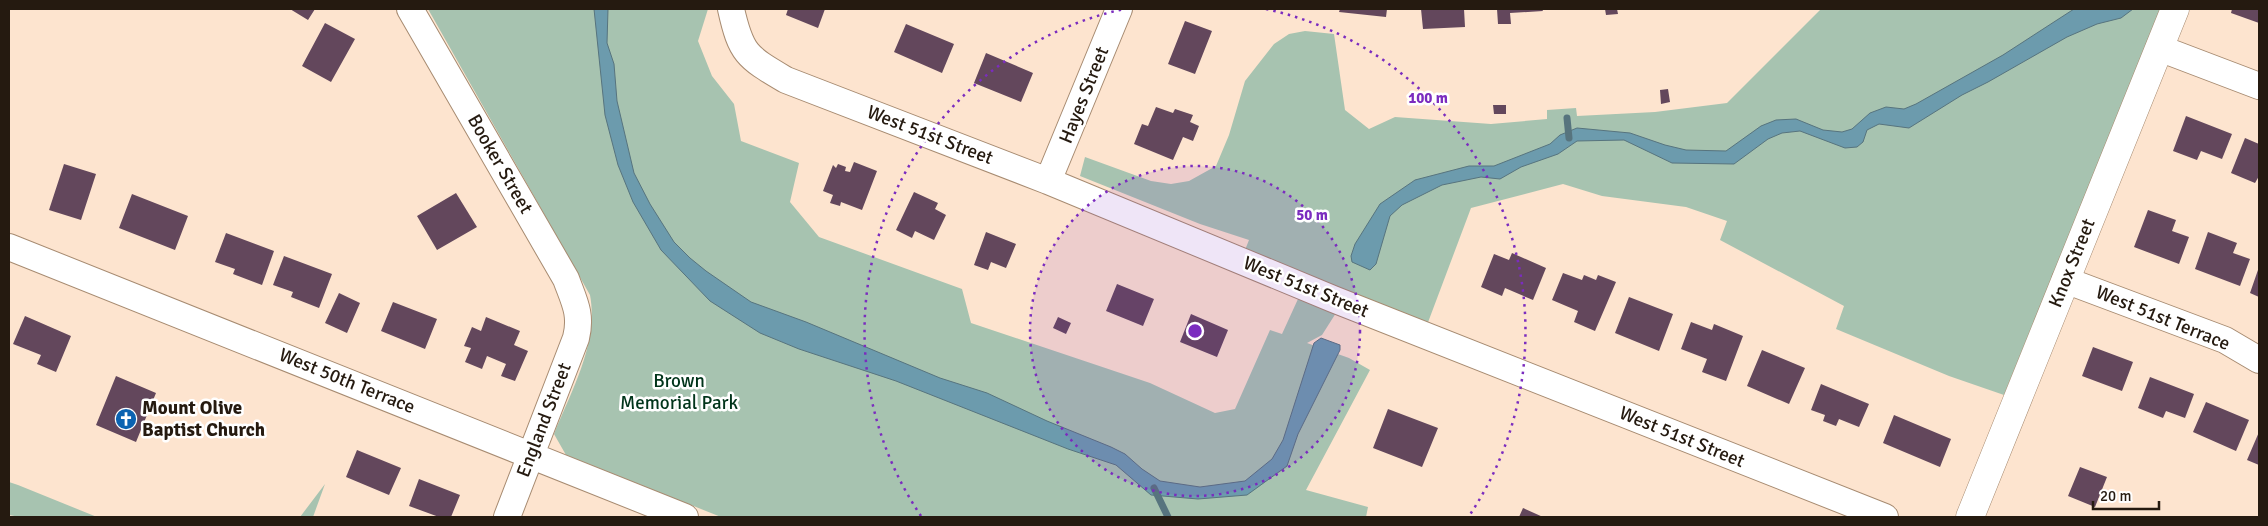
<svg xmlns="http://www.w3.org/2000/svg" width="2268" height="526" viewBox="0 0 2268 526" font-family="Signika,sans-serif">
<rect width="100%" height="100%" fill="#fde4cf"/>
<path fill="#a7c3b0" d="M428,9H708L698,41L712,76L734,104L741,141L799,163L790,202L819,237L962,289L971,323L1150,383L1215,413L1235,409L1270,330L1282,334L1298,299L1336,313L1322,335L1307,343L1349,358L1370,370L1306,490L1368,507L1366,517H721L566,455L554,434C571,391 599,343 590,295Z
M1821,9H2161L2004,395L1949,376L1836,329L1844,306L1720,240L1727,221L1686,207L1602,196L1563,184L1471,208L1427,325L1245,250L1249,240L1200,224L1080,176L1085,157L1151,181L1171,184L1189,181L1216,166L1229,135L1245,81L1274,44L1289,34L1305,31L1334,34L1345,110L1369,129L1395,117L1491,124L1547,119V110L1576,108L1577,116L1655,112L1727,103Z
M9,482L18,485L97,517H20L9,515Z
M325,484L313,517H300Z"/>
<path fill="#6c9bad" stroke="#57747e" d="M594,9H608L607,43L614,64L617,101L634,173L650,204L674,242L690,258L706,271L751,302L806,322L940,378L987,393L1047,421L1111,447L1125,454L1142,469L1160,481L1200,487L1245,481L1272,459L1283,440L1314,343L1321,338L1340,345V350L1298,434L1287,466L1247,495L1198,499L1151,495L1116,465L1068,449L896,381L799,349L760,333L710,301L661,250L633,202L618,165L605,115Z
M2074,9H2133L2121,18L2097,24L2067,37L1988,82L1962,95L1909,128L1879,124L1867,130L1863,142L1857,147L1845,148L1800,131L1782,133L1768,139L1734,164L1672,163L1624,140L1577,141L1558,154L1521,167L1500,179L1481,177L1442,185L1402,205L1390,216L1376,264L1370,270L1352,262L1351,256L1355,244L1380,204L1415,180L1469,166H1494L1550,144L1560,135L1577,128L1630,133L1665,145L1686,150L1726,151L1761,126L1776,120L1796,119L1823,130L1842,132L1852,129L1870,113L1886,107L1904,109L1916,104L2003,55Z"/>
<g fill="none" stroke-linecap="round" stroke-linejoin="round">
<path stroke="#57747e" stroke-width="7" d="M1567,118L1569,138
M1154,488L1168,517"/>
</g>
<path fill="#63475c" d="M290,9H315L308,20Z
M788,9H825L818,28L786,15Z
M1340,9H1387L1386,17L1339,12Z
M1421,9H1464L1465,27L1423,29Z
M1497,9H1542L1543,11L1510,13L1511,24H1498Z
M1605,9H1617L1618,14L1606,15Z
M2232,9H2259V23L2231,13Z
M1185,21L1212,31L1195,74L1168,64Z
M325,23L355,39L331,82L302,66Z
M906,24L954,44L942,73L894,52Z
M986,53L1033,73L1021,102L974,83Z
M1668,89L1670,102L1661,104L1660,90Z
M1493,105H1506V114H1494Z
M1156,107L1173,113L1175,109L1193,115L1190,122L1199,126L1193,141L1183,137L1173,160L1134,144L1142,124L1148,126Z
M2186,116L2232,134L2222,159L2201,151L2197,160L2173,151Z
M2245,138L2259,144V176L2255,183L2231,173Z
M854,162L877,171L862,210L841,202L840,206L830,203L833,195L823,191L833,165L836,168L838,164L846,167L845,171L850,172Z
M64,164L96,174L81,220L49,210Z
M914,192L938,203L935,209L946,215L934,240L915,231L912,238L896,230Z
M456,193L477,227L437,250L417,216Z
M132,194L188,216L175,250L119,228Z
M2148,210L2176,220L2172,231L2189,237L2179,264L2134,247Z
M986,232L1016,244L1006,268L991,262L988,270L974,265Z
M2208,232L2237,243L2233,253L2250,259L2240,286L2195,269Z
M226,233L274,251L262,285L233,274L235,269L215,262Z
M1512,253L1546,268L1533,300L1505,288L1502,296L1481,287L1494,254L1509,260Z
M284,256L332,274L319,308L291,297L293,292L273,285Z
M2259,267V297L2250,293Z
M1563,273L1582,280L1584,275L1596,280L1598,275L1616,282L1595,331L1574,322L1578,311L1552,300Z
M1117,284L1154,299L1143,326L1106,311Z
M339,293L360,303L347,333L325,323Z
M1629,297L1673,314L1659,351L1615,333Z
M393,302L437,319L425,349L381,331Z
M1191,314L1228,330L1217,357L1180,342Z
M25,316L71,336L56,372L37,364L41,355L13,344Z
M486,317L520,331L514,345L528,351L515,381L501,376L506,364L487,356L482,369L465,362L471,348L464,346L472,327L481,331Z
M1058,317L1071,323L1066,334L1053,328Z
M1691,322L1712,330L1714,324L1743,336L1726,381L1702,372L1707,359L1681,349Z
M2093,347L2133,362L2122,391L2082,376Z
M1762,350L1805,368L1789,404L1747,386Z
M116,376L156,393L136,442L96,425Z
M2150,377L2194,394L2185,418L2166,411L2163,418L2138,408Z
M1821,384L1869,404L1859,427L1839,419L1836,426L1823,421L1825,415L1811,410Z
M2206,402L2249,420L2236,451L2193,432Z
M1388,409L1438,428L1422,467L1373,448Z
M1894,415L1951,439L1940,467L1883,443Z
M2259,432V465L2247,460Z
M357,450L401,468L389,495L346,477Z
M2080,467L2107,477L2095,507L2068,496Z
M419,479L460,495L451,517H439L409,506Z
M1523,508L1543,517H1519Z"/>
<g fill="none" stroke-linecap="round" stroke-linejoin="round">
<g stroke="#a78b71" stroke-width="28">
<path id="street" d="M410,9L566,279C574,301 582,314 576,338L507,517
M731,9C741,54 747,57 786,80L1048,181L1333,299L1885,517
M2159,48L2259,86
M1048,181L1119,9
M9,247L685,517
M2065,280L2225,340L2259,360"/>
</g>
<g stroke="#a78b71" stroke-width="29">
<path id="secondary" d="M1970,517L2175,9"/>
</g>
<use href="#street" stroke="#fff" stroke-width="26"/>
<use href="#secondary" stroke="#fff" stroke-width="28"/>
</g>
<circle cx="1195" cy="331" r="165" fill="#7b2cbf" fill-opacity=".12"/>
<g fill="none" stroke="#7b2cbf" stroke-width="2.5" stroke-dasharray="2.5 5">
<circle cx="1195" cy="331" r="165"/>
<path d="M921 516A330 330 0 0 1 1124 9M1266 9A330 330 0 0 1 1469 516"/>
</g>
<defs>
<g id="church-disc" transform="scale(1.125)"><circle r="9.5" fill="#0b63b1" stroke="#fff"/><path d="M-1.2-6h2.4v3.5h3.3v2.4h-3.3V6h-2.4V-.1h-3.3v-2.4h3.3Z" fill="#fff"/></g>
</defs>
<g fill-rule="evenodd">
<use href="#church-disc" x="126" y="419"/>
</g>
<g text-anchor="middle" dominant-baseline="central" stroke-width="5" stroke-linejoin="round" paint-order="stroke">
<g font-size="19" fill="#251a10" stroke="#fff">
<text transform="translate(1084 95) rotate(-68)">Hayes Street</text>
<text transform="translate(930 135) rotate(21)">West 51st Street</text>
<text transform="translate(500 164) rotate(60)">Booker Street</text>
<text transform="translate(2072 263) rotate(-68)">Knox Street</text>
<text transform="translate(1306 287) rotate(22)">West 51st Street</text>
<text transform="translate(2163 318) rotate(22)">West 51st Terrace</text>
<text transform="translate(347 381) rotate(22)">West 50th Terrace</text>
<text transform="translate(544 420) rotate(-69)">England Street</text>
<text transform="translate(1682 437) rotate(22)">West 51st Street</text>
</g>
<g font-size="19" fill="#00341a" stroke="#fff">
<text x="679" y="381">Brown<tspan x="679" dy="22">Memorial Park</tspan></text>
</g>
<g font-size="19" font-weight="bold" fill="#251a10" stroke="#fff" text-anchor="start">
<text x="142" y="408">Mount Olive<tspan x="142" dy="22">Baptist Church</tspan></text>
</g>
</g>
<circle cx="1195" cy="331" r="8" fill="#7b2cbf" stroke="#fff" stroke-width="2.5"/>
<g font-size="15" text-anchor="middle" font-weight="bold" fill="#7b2cbf" stroke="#fff" stroke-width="5" stroke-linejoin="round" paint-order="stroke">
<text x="1428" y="103">100 m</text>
<text x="1312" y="220">50 m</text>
</g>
<rect width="2268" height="526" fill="none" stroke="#251a10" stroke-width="20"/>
<path d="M2093 501v8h66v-8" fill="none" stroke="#251a10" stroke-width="2.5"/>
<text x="2100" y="501" font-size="15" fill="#251a10" stroke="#ffffff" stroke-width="4" paint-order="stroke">20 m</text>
</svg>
